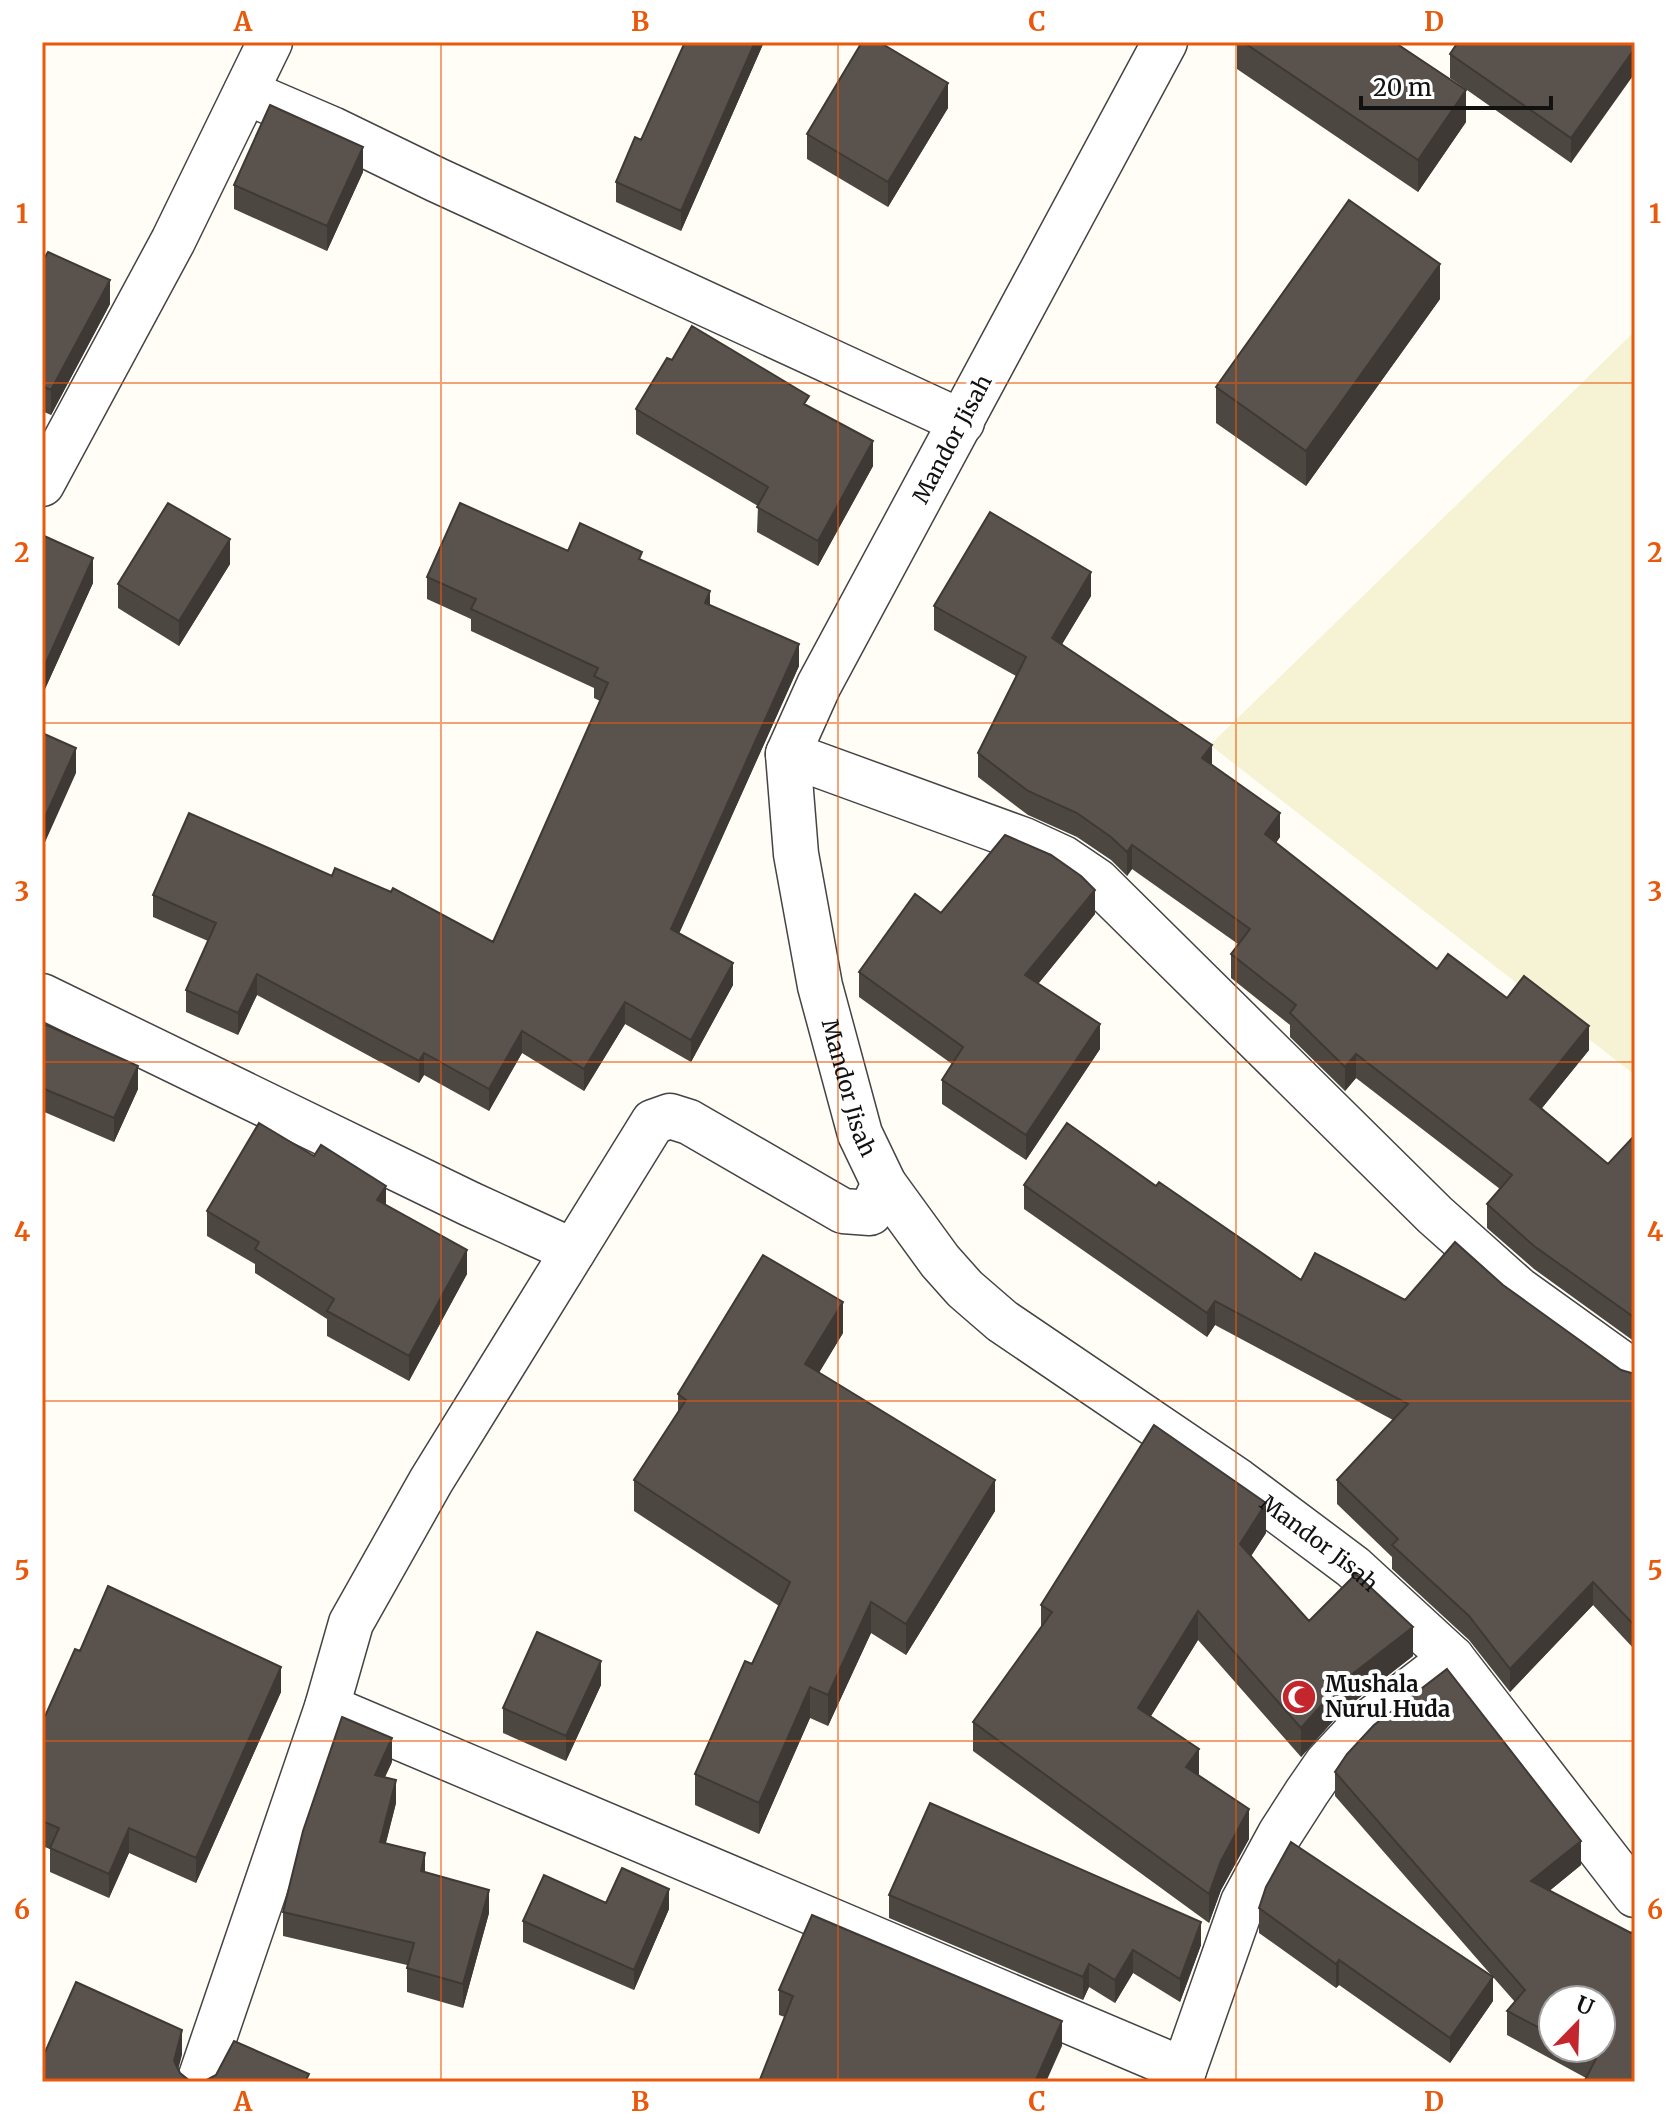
<svg xmlns="http://www.w3.org/2000/svg" width="1677" height="2124" viewBox="0 0 1677 2124" font-family="Merriweather,serif">
<rect width="100%" height="100%" fill="#fffdf5"/>
<path fill="#f6f3d4" d="M1635,331V1075L1210,745Z"/>
<g fill="none" stroke-linecap="round" stroke-linejoin="round">
<g stroke="#444" stroke-width="47">
<g id="minor">
<path id="s1" d="M1165,42L819,685L788,754L796,854L820,986L860,1134L884,1184L940,1261L965,1289L1002,1321L1238,1481L1353,1567L1452,1658L1635,1895"/>
<path d="M246,92L332,129L437,180L962,422"/>
<path d="M42,484L173,241L270,42"/>
<path d="M788,754L1024,840L1063,858L1097,881L1435,1215L1518,1289L1635,1373"/>
<path d="M42,996L470,1204L573,1251"/>
<path d="M327,1707L1184,2070"/>
<path d="M199,2082L327,1707L351,1623L431,1481L653,1122L670,1116L689,1122L843,1211L870,1213L884,1184"/>
<path d="M1176,2082L1184,2070L1243,1902L1280,1834L1307,1792L1327,1763L1357,1731L1452,1658"/>
</g>
</g>
<use href="#minor" stroke="#fff" stroke-width="44"/>
</g>
<path fill="#4d4742" fill-rule="evenodd" d="M685,42H764L681,231L616,202V182L641,140Z
M1237,42H1394L1466,122L1418,192L1237,69Z
M1635,42L1571,163L1450,78V54Z
M948,108L888,207L807,159V134Z
M363,172L327,251L234,209V185Z
M42,255L110,304L51,415L42,411Z
M1440,299L1306,486L1216,423V387Z
M672,360L809,407L873,466L818,566L757,532L758,506L636,434V409Z
M42,535L93,583L45,689L42,688Z
M568,551L642,561L799,666L679,934L733,985L691,1062L625,1024L584,1091L522,1053L489,1111L424,1075L419,1083L257,995L238,1035L186,1012V990L208,941L153,917V895L332,876L493,942L600,701L594,698V688L471,631V619L427,599V577Z
M230,564L179,646L118,608V584Z
M1091,596L1062,644L1212,765L1280,837L1276,843L1437,969L1507,998L1589,1050L1541,1109L1608,1164L1635,1135V1342L1534,1269L1487,1228V1204L1500,1189L1356,1078L1345,1091L1290,1037V1025L1231,978V954L1238,944L1132,869L1127,876L1111,860L1077,837L1028,815L978,777V753L1016,676L934,630V606Z
M941,913L1095,914L1038,984L1100,1049L1026,1160L942,1104V1080L952,1064L859,997V972Z
M42,1023L138,1089L114,1142L42,1111Z
M1024,1185L1156,1186L1301,1280L1405,1300L1503,1285L1621,1370L1635,1374V1650L1593,1605L1510,1692L1469,1640L1392,1569V1557L1337,1504V1480L1393,1420L1215,1325L1207,1337L1024,1209Z
M386,1205L467,1274L409,1381L327,1336V1319L255,1273V1264L207,1236V1211Z
M843,1333L819,1373L995,1511L906,1655L871,1633L828,1726L810,1718L759,1834L695,1805V1774L752,1664L779,1606L634,1511V1480L678,1412V1394Z
M1266,1533L1251,1556L1309,1621L1413,1656L1342,1711L1301,1757L1198,1640L1151,1716L1249,1839L1221,1890L1209,1923L973,1751V1722L1041,1628V1605Z
M80,1651L281,1692L196,1883L129,1853L109,1898L50,1872V1849L42,1846V1723Z
M601,1685L566,1761L503,1733V1708Z
M392,1762L385,1777L396,1803L386,1843L425,1872L489,1913L463,2008L407,1992V1965L283,1936V1912Z
M1335,1772L1581,1865L1549,1891L1635,2082L1586,2078L1507,2035V2011L1515,2002L1493,1977V2001L1450,2063L1339,1985L1336,1988L1259,1933V1908L1492,1976L1335,1796ZM1553,2000L1601,2048H1553Z
M889,1895L1201,1945L1180,2002L1133,1973L1115,2003L1089,1987L1083,2000L889,1918Z
M606,1903L669,1909L634,1990L523,1942V1921Z
M779,1990L1062,2046L785,2017L779,2015Z"/>
<path fill="#3f3936" d="M755,42H764L681,231V211Z
M1635,48V73L1571,163V138Z
M948,83V108L888,207V182Z
M1466,90V122L1418,192V160Z
M363,147V172L327,251V226Z
M1440,264V299L1306,486V451Z
M110,280V304L51,415V390Z
M873,441V466L818,566V541Z
M230,539V564L179,646V621Z
M93,558V583L45,689V665Z
M1091,572V596L1052,661V638Z
M710,591V613L705,603Z
M799,644V666L671,951V929Z
M1212,745V768L1202,758Z
M76,748V773L42,849V824Z
M1280,813V837L1265,858V834Z
M1132,845V869L1127,876V852Z
M1095,890V914L1025,1000V975Z
M733,963V985L691,1062V1040Z
M257,974V995L238,1035V1013Z
M625,1002V1024L584,1091V1069Z
M1100,1024V1049L1026,1160V1135Z
M1589,1026V1050L1530,1123V1099Z
M522,1031V1053L489,1111V1089Z
M424,1053V1075L419,1083V1061Z
M1356,1054V1078L1345,1091V1067Z
M138,1066V1089L114,1142V1118Z
M386,1186V1211L377,1200Z
M467,1250V1274L409,1381V1356Z
M1215,1301V1325L1207,1337V1313Z
M843,1302V1333L805,1395V1364Z
M995,1480V1511L906,1655V1624Z
M1266,1503V1533L1240,1573V1544Z
M1593,1582V1605L1510,1692V1669Z
M871,1602V1633L828,1726V1695Z
M1198,1611V1640L1138,1737V1708Z
M1413,1627V1656L1342,1711L1301,1757V1728L1342,1682Z
M601,1661V1685L566,1761V1736Z
M281,1667V1692L196,1883V1858Z
M810,1687V1718L759,1834V1803Z
M392,1738V1762L375,1798V1775Z
M1199,1749V1778L1186,1767Z
M396,1780V1803L380,1865V1842Z
M1249,1809V1839L1221,1890L1209,1923V1894L1221,1861Z
M129,1828V1853L109,1898V1874Z
M1581,1841V1865L1531,1906V1881Z
M425,1853V1876L421,1871Z
M669,1889V1909L634,1990V1970Z
M489,1890V1913L463,2008V1984Z
M1201,1922V1945L1180,2002V1979Z
M1133,1950V1973L1115,2003V1980Z
M1339,1960V1985L1336,1988V1964Z
M1089,1964V1987L1083,2000V1977Z
M1493,1977V2001L1450,2063V2038Z
M1062,2021V2046L1046,2082H1035Z
M182,2030V2055L175,2082L174,2061Z"/>
<path fill="#5a524d" stroke="#3f3936" stroke-width="2" d="M685,42H755L681,211L616,182L635,137L641,140Z
M862,42H879L948,83L888,182L807,134Z
M1243,42H1394L1466,90L1418,160Z
M1458,42H1635V48L1571,138L1450,54Z
M270,105L363,147L327,226L234,185Z
M1349,200L1440,264L1306,451L1216,387Z
M48,252L110,280L51,390L42,386V255L45,257Z
M692,326L809,396L804,404L873,441L818,541L757,507L768,487L636,409L667,358L672,360Z
M168,503L230,539L179,621L118,584Z
M460,503L568,551L580,523L642,552L639,559L710,591L705,603L799,644L671,929L733,963L691,1040L625,1002L584,1069L522,1031L489,1089L424,1053L419,1061L257,974L238,1013L186,990L216,923L153,895L189,813L332,876L335,868L391,892L393,888L493,942L608,683L594,676L598,668L471,609L476,599L427,577Z
M990,512L1091,572L1052,638L1212,745L1202,758L1280,813L1265,834L1437,969L1448,954L1507,998L1524,976L1589,1026L1530,1099L1608,1164L1635,1135V1318L1534,1246L1487,1204L1512,1175L1356,1054L1345,1067L1290,1013L1296,1005L1231,954L1250,929L1132,845L1127,852L1111,837L1077,813L1028,791L978,753L1026,657L934,606Z
M42,535L93,558L45,665L42,663Z
M42,733L76,748L42,824Z
M1005,835L1051,855L1081,876L1095,890L1025,975L1100,1024L1026,1135L942,1080L963,1047L859,972L915,894L941,913Z
M42,1023L138,1066L114,1118L42,1088Z
M259,1123L314,1156L321,1145L386,1186L377,1200L467,1250L409,1356L327,1311L334,1299L255,1249L259,1242L207,1211Z
M1067,1123L1156,1186L1159,1182L1301,1280L1315,1253L1405,1300L1455,1242L1503,1285L1621,1370L1635,1374V1626L1593,1582L1510,1669L1469,1616L1392,1545L1398,1539L1337,1480L1408,1404L1215,1301L1207,1313L1024,1185Z
M763,1255L843,1302L805,1364L995,1480L906,1624L871,1602L828,1695L810,1687L759,1803L695,1774L745,1661L752,1664L790,1582L634,1480L686,1400L678,1394Z
M1154,1425L1266,1503L1240,1544L1309,1621L1356,1574L1413,1627L1342,1682L1301,1728L1198,1611L1138,1708L1199,1749L1186,1767L1249,1809L1221,1861L1209,1894L973,1722L1052,1612L1041,1605Z
M108,1586L281,1667L196,1858L129,1828L109,1874L50,1848L59,1828L42,1821V1723L75,1649L80,1651Z
M537,1632L601,1661L566,1736L503,1708Z
M1447,1669L1581,1841L1531,1881L1631,1933L1635,1930V2082H1584L1596,2059L1576,2048H1601V2000H1553V2035L1507,2011L1525,1990L1335,1772L1347,1754L1374,1725Z
M342,1717L392,1738L375,1775L396,1780L380,1842L425,1853L421,1871L489,1890L463,1984L407,1968L414,1943L283,1912L303,1831Z
M930,1803L1201,1922L1180,1979L1133,1950L1115,1980L1089,1964L1083,1977L889,1895Z
M1291,1842L1493,1977L1450,2038L1339,1960L1336,1964L1259,1908L1266,1887Z
M622,1868L669,1889L634,1970L523,1921L544,1875L606,1903Z
M812,1915L1062,2021L1035,2082H759L793,1996L779,1990Z
M76,1982L182,2030L174,2061L180,2073L190,2081L203,2082L216,2075L234,2041L309,2074L305,2082H42V2059Z"/>
<path fill="none" stroke="#e8590c" stroke-width="2" stroke-opacity="0.55" d="M441,42V2082M838,42V2082M1236,42V2082M42,383H1635M42,723H1635M42,1062H1635M42,1401H1635M42,1741H1635"/>
<defs>
<g id="mosque-disc" transform="scale(1.8)"><circle r="9.5" fill="#c4262e" stroke="#fff"/><path d="M3.5-4.9A6 6 0 1 0 3.5 4.9A5 5 0 1 1 3.5-4.9Z" fill="#fff"/></g>
</defs>
<g fill-rule="evenodd">
<use href="#mosque-disc" x="1299" y="1697"/>
</g>
<g text-anchor="middle" dominant-baseline="central" stroke-width="8" stroke-linejoin="round" paint-order="stroke">
<g font-size="22" fill="#111" stroke="#fff">
<text transform="translate(952 439) rotate(-62)">Mandor Jisah</text>
<text stroke="none"><textPath href="#s1" startOffset="1146">Mandor Jisah</textPath></text>
<text stroke="none"><textPath href="#s1" startOffset="1818">Mandor Jisah</textPath></text>
</g>
<g font-size="22" font-weight="bold" fill="#111" stroke="#fff" text-anchor="start">
<text x="1325" y="1684">Mushala<tspan x="1325" dy="25">Nurul Huda</tspan></text>
</g>
</g>
<rect width="1677" height="2124" fill="none" stroke="#ffffff" stroke-width="88"/>
<g transform="translate(1577 2024) rotate(23)"><circle r="38" fill="#ffffff" stroke="#a0a0a0" stroke-width="2"/>
<path d="M0-6L14 30L0 20L-14 30Z" fill="#c4262e"/>
<text y="-12" font-size="22" font-weight="bold" text-anchor="middle" fill="#111111">U</text>
</g>
<path d="M1361 96v12h190v-12" fill="none" stroke="#111111" stroke-width="4"/>
<text x="1373" y="96" font-size="24" fill="#111111" stroke="#ffffff" stroke-width="6" paint-order="stroke">20 m</text>
<rect x="44" y="44" width="1589" height="2036" fill="none" stroke="#e8590c" stroke-width="3"/>
<g font-size="26" text-anchor="middle" font-weight="bold" fill="#e8590c">
<text x="243" y="31">A</text>
<text x="640" y="31">B</text>
<text x="1037" y="31">C</text>
<text x="1434" y="31">D</text>
<text x="22" y="223">1</text>
<text x="1655" y="223">1</text>
<text x="22" y="562">2</text>
<text x="1655" y="562">2</text>
<text x="22" y="901">3</text>
<text x="1655" y="901">3</text>
<text x="22" y="1241">4</text>
<text x="1655" y="1241">4</text>
<text x="22" y="1580">5</text>
<text x="1655" y="1580">5</text>
<text x="22" y="1919">6</text>
<text x="1655" y="1919">6</text>
<text x="243" y="2111">A</text>
<text x="640" y="2111">B</text>
<text x="1037" y="2111">C</text>
<text x="1434" y="2111">D</text>
</g>
</svg>
